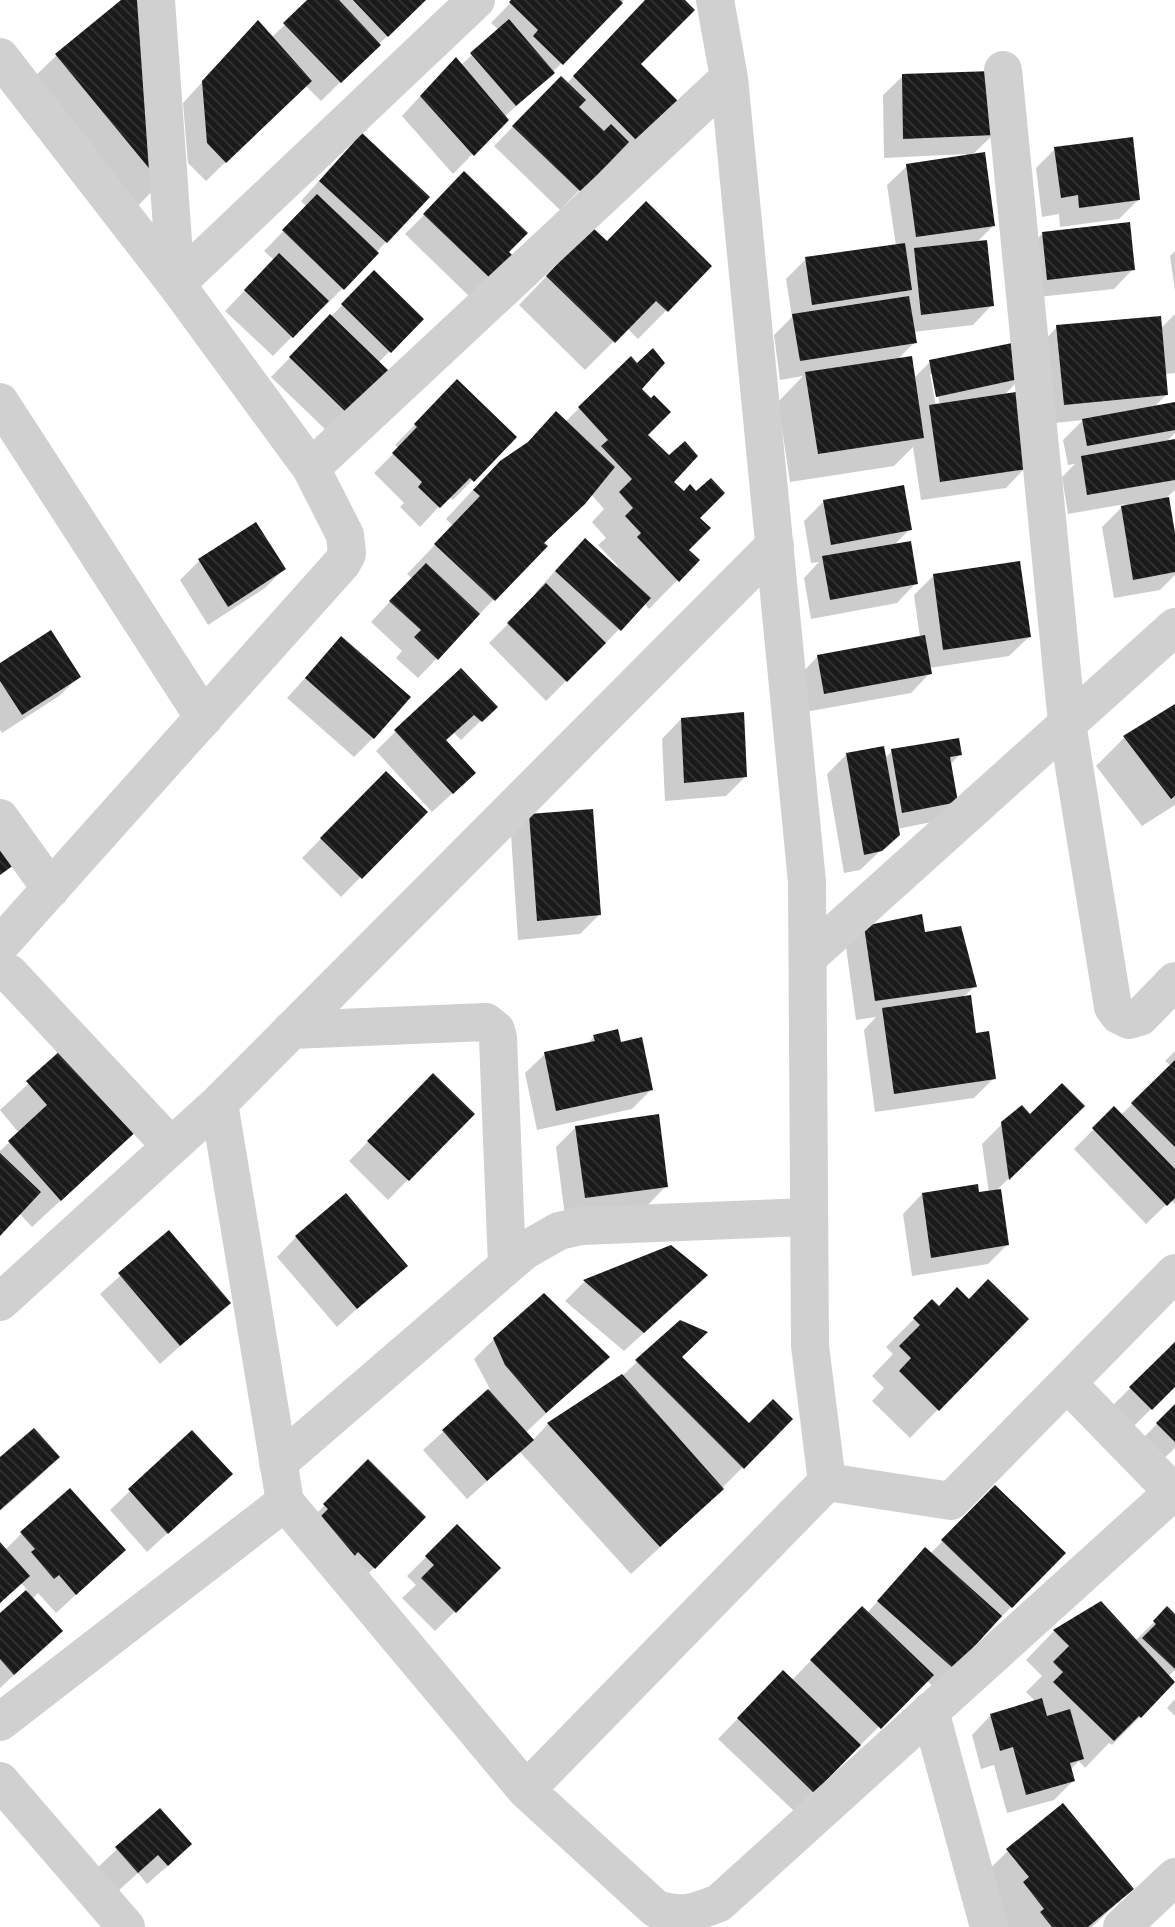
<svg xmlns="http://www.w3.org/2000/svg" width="1175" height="1927" viewBox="0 0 1175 1927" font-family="'Golos Text',sans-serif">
<defs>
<pattern id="building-back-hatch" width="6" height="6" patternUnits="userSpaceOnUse" patternTransform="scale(1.75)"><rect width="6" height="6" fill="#1a1a1a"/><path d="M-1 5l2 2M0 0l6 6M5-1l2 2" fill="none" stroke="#333"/></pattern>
</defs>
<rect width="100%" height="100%" fill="#fff"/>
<path fill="#0003" fill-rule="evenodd" d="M124,0L160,183L133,211L28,83L57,55Z
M310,0H424L321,101L305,85L206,181L188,163L183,103L239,42L271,38Z
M513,0H624L542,83L504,117L506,120L453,174L402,116L436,79L461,65L499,30L491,23Z
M648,0H682L638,64L676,102L609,169L604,165L560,210L494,146L561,78L566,84Z
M903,76L993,135L971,156L993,226L976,243L992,305L973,325L913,332L915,342L897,360L914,378L930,362L1022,377L1004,395L1025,468L1006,488L921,500L913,447L894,466L790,482L778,402L803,376L780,380L774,335L792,317L786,279L806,259L896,246L887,185L907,166L966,157V154L884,158L883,95ZM930,374H933L940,405L936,406Z
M1055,149L1138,200L1119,219L1060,227L1059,214L1042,217L1036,168Z
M342,155L428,197L343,288L323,308L322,306L273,356L225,311L274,260L264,251L307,207L301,201Z
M465,174L507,252L511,257L471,298L405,234Z
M1043,233L1133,269L1114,289L1028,298L1023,253Z
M606,243L710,266L638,339L627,328L585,370L519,305L564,258Z
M1175,251V291L1170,256Z
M374,273L422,319L378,363L330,434L271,377Z
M1175,314V373L1165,374L1166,395L1153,408L1175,404V433L1166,442L1175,440V490L1167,497L1175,544V575L1160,590L1114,598L1102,527L1125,504L1068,514L1062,477L1075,464L1068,465L1063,440L1083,420L1045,424L1038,347L1057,327L1161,328Z
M631,358L639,389L645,436L672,482L698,518L687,550L697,560L649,609L644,603L600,649L599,648L546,701L489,643L538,594L536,592L565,560L616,568L618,566L598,545L606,538L592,522L604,509L591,494L543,544L545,546L418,678L396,658L402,651L371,622L412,578L407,574L453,526L446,519L472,491L502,462L522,448L556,414L565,422Z
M457,382L514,437L453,500L449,496L420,527L400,507L404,503L374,473L399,448L395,445Z
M824,501L910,529L894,545L916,583L897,603L811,619L804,578L819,562L811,563L804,521Z
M256,524L284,569L265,588L208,625L180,580L199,561Z
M933,576L1029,637L1009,656L929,668L930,673L911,693L805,712L799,676L818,656L920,638L914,595Z
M341,638L373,738L354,757L287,698Z
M0,665L79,677L59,696L2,733L0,730Z
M1175,706V805L1142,826L1096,766L1124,738Z
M495,707L461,740L454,733L445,741L454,792L432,812L376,751L396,731Z
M681,719L745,777L726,796L665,801L662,739Z
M892,751L960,754L950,765L956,802L937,821L897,829L898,834L860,870L844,873L827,774L846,755L885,758Z
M386,773L425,812L341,897L302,858Z
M530,816L599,915L580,934L518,940L511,835Z
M865,927L924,934L975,986L962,998L994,1078L974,1098L875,1112L864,1030L876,1017L856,1020L846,947Z
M594,1037L620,1044L652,1089L632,1109L537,1130L525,1073L545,1054L586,1045Z
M69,1046L111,1154L32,1227L19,1213L0,1234V1151L19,1133L0,1110Z
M1175,1051V1204L1171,1200L1146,1224L1074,1149L1114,1109L1121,1115L1171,1066L1165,1061Z
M433,1076L472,1114L388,1200L349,1161Z
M1082,1106L995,1192L1007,1245L988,1264L912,1276L903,1214L922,1194L989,1193L982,1144L1002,1124Z
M576,1127L666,1186L647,1206L565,1216L556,1147Z
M168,1233L228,1303L160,1364L100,1294Z
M296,1237L405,1265L337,1327L277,1257Z
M671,1247L686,1294L624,1351L565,1301L584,1282Z
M932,1301L938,1308L969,1301L1026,1319L910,1438L872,1401L884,1388L872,1376L893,1354L886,1347Z
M680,1322V1357L749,1425L791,1419L693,1517L631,1574L520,1452L467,1499L423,1450L490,1389L474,1359L494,1339L607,1357L525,1433L532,1441L548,1424L622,1376Z
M1175,1341V1385L1131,1429L1110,1408L1171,1348L1170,1346Z
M1175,1406V1448L1158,1464L1138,1443Z
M192,1432L211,1493L147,1552L110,1510Z
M58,1457L39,1477L0,1511V1459Z
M368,1462L424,1517L354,1588L305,1525Z
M995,1487L1063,1553L934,1687L926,1680L794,1811L718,1739L783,1672L792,1680L862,1608L867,1613L925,1550L930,1554Z
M457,1526L499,1568L435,1631L402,1598L416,1585L407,1576Z
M22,1533L104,1569L56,1613L38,1593L32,1599L61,1631L0,1688V1616L28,1591L21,1583L0,1603V1545L5,1550Z
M1100,1604L1135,1641L1167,1609L1175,1616V1670L1168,1677L1174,1683L1112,1745L1109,1743L1085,1768L1079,1761L1070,1770L1073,1781L1054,1800L1007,1813L994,1765L981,1769L972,1735L991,1715L1036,1702L1026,1692L1042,1676L1026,1660L1054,1631Z
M1175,1699V1716L1167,1708Z
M159,1810L171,1863L147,1884L138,1873L118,1891L97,1868Z
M1008,1851L1132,1889L1092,1927H1008L996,1912L979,1879Z"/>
<path fill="url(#building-back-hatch)" d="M121,0H147L162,184L55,54Z
M307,0H339L381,45L341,83L283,23Z
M353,0H426L388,37Z
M511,0H620L623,3L563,65L533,36L538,30L509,2Z
M645,0H685L695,10L641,64L679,102L638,142L573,76Z
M509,19L555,73L516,106L470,53Z
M258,20L312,81L226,163L207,143L202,81Z
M456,57L509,120L474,156L420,96Z
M993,71L995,135L903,139L902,74Z
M561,76L586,100L579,107L604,131L611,124L629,142L581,192L512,126Z
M362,133L430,197L387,243L319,181Z
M1133,137L1140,200L1079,208L1078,195L1061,198L1054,147Z
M985,152L995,226L916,237L906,164Z
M464,171L528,233L509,252L514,257L492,280L423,214Z
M317,194L379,253L344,290L282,230Z
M646,201L712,266L668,312L656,301L615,343L546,276L592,227L607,241Z
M1130,222L1135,270L1047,280L1042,232Z
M987,240L994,306L921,315L914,248Z
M905,243L912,290L812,305L805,257Z
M279,253L329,301L293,338L244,290Z
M374,270L424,319L391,353L341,304Z
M909,296L917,343L800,361L792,314Z
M330,314L391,373L350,416L289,357Z
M1161,316L1168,395L1064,405L1056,325Z
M1017,342L1024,378L936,397L929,360Z
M653,348L665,363L642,389L651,398L654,395L671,412L648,435L669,455L685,441L698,456L674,482L684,491L690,484L696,491L711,478L725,493L700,518L711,528L689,550L700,560L679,582L637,537L641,533L625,516L633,508L619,492L632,479L601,446L608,440L578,407L631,356L637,363Z
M912,356L924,438L818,454L805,372Z
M457,379L517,437L474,482L470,478L440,508L418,487L422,482L392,453L417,427L414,424Z
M1016,392L1027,469L940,482L929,405Z
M1175,402V430L1087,446L1082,419Z
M556,411L615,467L585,504L544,543L548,546L495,601L434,544L480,496L473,490L500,461L528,442Z
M1175,439V480L1087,495L1081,456Z
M904,485L912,530L831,545L823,500Z
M1169,497L1175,533V572L1133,580L1121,506Z
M256,522L286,569L228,607L198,559Z
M585,538L651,598L621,631L555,571Z
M911,541L918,584L830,600L822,556Z
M1020,561L1031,637L943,650L933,574Z
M426,563L480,614L438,660L414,637L421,630L389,601Z
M546,583L606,643L567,682L507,623Z
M51,630L81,677L22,715L0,681V663Z
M925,635L932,674L824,694L817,655Z
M341,636L411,697L374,739L305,678Z
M461,668L498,707L482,722L474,715L446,740L476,773L453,794L394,730Z
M1175,704V796L1171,799L1123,736Z
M744,712L747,777L684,783L681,718Z
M959,738L962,755L950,757L958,802L902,813L891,749Z
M884,746L900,835L882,851L864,855L846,753Z
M386,771L428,812L362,879L320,838Z
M593,809L601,915L537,921L529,814Z
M0,838L18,862L0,875Z
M922,914L925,932L961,926L977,987L875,1001L864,926Z
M971,995L976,1033L989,1031L996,1079L894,1094L882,1008Z
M618,1029L621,1042L642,1037L653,1090L556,1111L544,1052L595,1041L593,1035Z
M69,1043L142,1126L61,1201L8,1141L47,1105L26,1081Z
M1175,1060V1147L1131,1103Z
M433,1073L475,1114L409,1181L367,1141Z
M1062,1083L1085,1106L1009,1180L1001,1122L1022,1105L1030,1114Z
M1114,1106L1175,1169V1198L1167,1206L1092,1128Z
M659,1114L668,1187L585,1198L575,1126Z
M0,1153L41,1192L0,1236Z
M978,1184L979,1192L1001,1189L1009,1245L931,1258L922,1193Z
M346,1193L408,1266L357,1309L295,1236Z
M169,1230L231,1303L180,1346L118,1273Z
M671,1245L708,1275L644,1333L583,1280Z
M988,1279L1029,1319L939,1411L899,1371L911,1358L899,1346L920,1325L913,1318L932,1299L939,1306L957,1287L969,1299Z
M544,1293L610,1357L546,1413L505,1365L493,1338Z
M680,1320L708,1332L682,1357L749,1423L773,1399L793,1419L744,1469L635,1360Z
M1175,1342V1387L1152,1410L1129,1387Z
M622,1374L724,1489L660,1547L547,1423Z
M488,1389L534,1440L487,1481L442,1430Z
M1175,1404V1442L1156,1423Z
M34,1428L60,1457L0,1510V1457Z
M192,1430L233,1474L168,1534L128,1489Z
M368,1459L426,1517L375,1569L358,1552L353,1558L318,1519L328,1509L323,1504Z
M995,1485L1066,1553L1012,1608L941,1540Z
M70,1488L126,1550L76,1595L59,1575L54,1579L31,1552L35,1549L20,1532Z
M457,1524L501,1568L456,1613L421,1578L434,1565L425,1556Z
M0,1542L30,1576L0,1603Z
M925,1547L1002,1616L954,1669L877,1601Z
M26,1590L63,1631L14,1675L0,1659V1613Z
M1101,1601L1175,1682L1141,1718L1139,1716L1114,1741L1053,1682L1063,1672L1053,1662L1069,1646L1053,1630Z
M862,1606L934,1675L881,1729L810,1660Z
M1167,1606L1175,1614V1669L1142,1638L1156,1624L1153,1621Z
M783,1670L861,1745L814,1793L737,1718Z
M1042,1698L1047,1716L1070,1709L1084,1759L1070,1763L1075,1781L1026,1795L1013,1747L1000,1751L990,1714Z
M1063,1803L1134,1889L1088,1927H1052L1040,1912L1044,1909L1023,1882L1029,1877L1006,1849Z
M160,1808L192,1844L168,1866L158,1855L138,1873L115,1847Z"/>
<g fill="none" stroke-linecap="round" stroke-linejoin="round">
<path stroke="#d0d0d0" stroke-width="38" d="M156,0L176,284L311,468L729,78L807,882L810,1346L827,1482L526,1790
M715,0L729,78
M0,57L176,284L476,0
M1003,70L1067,723L1113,1007L1119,1015L1129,1020L1140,1017L1175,981
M0,402L204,718
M775,545L219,1103L285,1502L526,1790L656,1909C682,1917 694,1913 719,1903L1173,1492
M0,818L51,889
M0,945L342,563L347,554L345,535L311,468
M808,957L1175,627
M0,970L9,973L171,1146
M291,1030L486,1022L496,1030L498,1038L507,1265
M0,1302L219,1103
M1067,1383L1175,1494
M278,1463L524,1251L559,1231L581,1226L809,1217
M827,1482L951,1501L1175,1273
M930,1711L989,1927
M0,1722L285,1502
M0,1781L126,1927
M1122,1927L1175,1877"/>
</g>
</svg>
